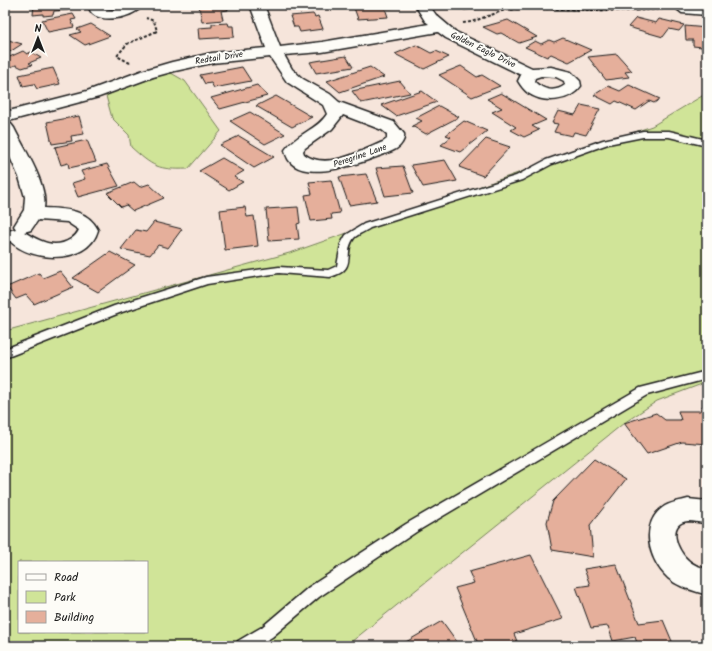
<svg xmlns="http://www.w3.org/2000/svg" width="712" height="651" viewBox="0 0 712 651" font-family="Kalam,sans-serif">
<rect width="100%" height="100%" fill="#f6e5db"/>
<filter id="ink" filterUnits="userSpaceOnUse"><feTurbulence type="fractalNoise" baseFrequency=".025" numOctaves="2"/><feDisplacementMap in="SourceGraphic" scale="8" xChannelSelector="R" yChannelSelector="G"/><feConvolveMatrix kernelMatrix="1 2 1 2 8 2 1 2 1" color-interpolation-filters="sRGB"/></filter>
<g filter="url(#ink)">
<path fill="#d0e498" stroke="#76805a" fill-rule="evenodd" d="M171,73L185,81L221,131L188,169C158,170 153,167 131,147L129,135L112,118L106,96L115,91L162,75Z
M707,93V382L657,401L624,423L346,646H5V331L293,252L652,126ZM19,562H147V632H19Z"/>
<path fill="#e5af9b" stroke="#1c1c1c" d="M34,5H68V10L54,11L53,15L43,16V14L33,15Z
M213,5H227L228,10L221,11L223,20L202,22L199,6Z
M288,5H318L319,9L296,10L295,6L288,7Z
M353,5H391L392,8H385L388,17L358,19Z
M460,5H485L487,8L464,10Z
M73,14L76,19L71,20L74,27L48,32L42,20Z
M313,14L315,17L318,16L323,29L300,32L298,27H294L290,16Z
M636,18L656,23L659,19L684,25L679,31L669,29L663,37L628,27Z
M508,20L537,37L519,43L501,33L497,34L483,27Z
M228,23L229,26H233L234,37L199,39L198,28L212,27V24Z
M91,24L110,36L85,45L70,35L81,32L77,29Z
M685,26L707,28V50H702V47L693,46V40H686Z
M563,38L591,50L569,62L551,54L547,57L525,47L535,41L541,44L549,40L554,42Z
M5,39L22,44L5,55Z
M416,45L431,53L436,51L449,57L424,69L395,54Z
M23,51L27,54L31,52L41,58L29,63L32,65L22,68L16,65L10,67L5,64V59Z
M617,54L632,71L625,72L629,77L606,80L588,57Z
M346,56L353,67L316,73L310,62Z
M461,66L477,77L482,75L500,86L472,97L439,75Z
M242,67L251,81L214,88L211,83L205,84L200,75Z
M370,67L384,77L340,92L327,81Z
M53,68L60,84L37,89L34,84L23,86L19,75Z
M400,81L410,93L361,103L352,91Z
M257,85L267,96L220,109L211,98Z
M629,85L660,99L654,103L649,101L636,110L616,101L612,104L594,95L608,86L620,91Z
M422,91L437,102L396,116L381,105Z
M501,93L546,120L532,126L539,130L524,137L511,130L516,127L492,112L502,108L487,99Z
M276,96L312,117L292,127L256,106Z
M581,105L600,109L586,135L574,132L572,136L554,132L558,124L552,123L558,111L575,115Z
M439,106L459,117L426,134L412,126L422,121L416,118Z
M250,112L285,134L265,144L230,121Z
M79,116L84,134L71,136L72,141L52,144L47,122Z
M464,121L487,131L460,152L441,145L451,137L446,135Z
M239,136L274,157L254,168L220,145Z
M486,139L510,147L483,176L459,167Z
M87,140L96,162L69,168L68,163L61,165L55,147Z
M222,158L244,171L234,177L243,182L229,190L199,171Z
M445,160L457,181L423,187L411,165Z
M107,164L119,186L78,197L72,183L85,179L81,171Z
M403,166L413,193L385,196L376,168Z
M366,174L377,201L349,205L339,177Z
M331,180L340,213L331,214L332,219L311,221L305,195L312,194L309,182Z
M134,182L140,187L149,184L164,198L133,211L126,205L121,207L107,193Z
M245,207L247,217L254,216L258,246L225,250L220,210Z
M298,207L300,223L297,224L299,239L269,241L266,209Z
M154,222L182,229L168,248L158,245L150,255L121,249L136,230L146,232Z
M110,252L135,265L98,292L73,278Z
M60,271L73,287L34,304L26,295L16,299L7,287L39,273L43,278Z
M701,407H707V444L682,442L647,454L624,423L656,413L665,420H681L678,411H700Z
M594,459L626,479L590,525L593,557L552,550L547,522L553,501Z
M531,555L563,619L514,634L519,646H479L455,588L474,583L469,572Z
M616,564L639,623L663,620L674,646H638L635,637L613,641L608,626L591,628L576,587L590,585L584,569Z
M442,621L460,646H399Z"/>
<g fill="none" stroke-linecap="round" stroke-linejoin="round">
<g stroke="#1c1c1c" stroke-width="3">
<path id="lane" d="M643,131H669L707,140V146L669,137H643L608,144L552,164L522,180L370,228C366,231 358,234 354,238C342,253 359,269 330,277L279,273L207,284L122,312L5,358V349L114,306L206,277L279,267L328,270L337,266L341,244L346,235L364,224L516,176L546,160L603,140Z
M707,371V379L647,395L416,532L319,597L272,637L257,646H236L238,641L262,627L309,587L406,524L640,388Z"/>
</g>
<g stroke="#1c1c1c" stroke-width="3">
<path id="street" d="M89,5H103V8C115,13 119,7 129,5C134,4 139,5 143,5C133,20 89,26 89,5Z
M250,5H264L280,47L322,42L429,24L425,21L415,5H429L436,15L456,32L532,68L551,67L571,72L580,81L581,86C570,102 544,104 528,93C524,90 521,86 518,81L521,75L446,38L438,32L322,52L284,55L292,69L303,79L330,94L339,102L394,122L404,134C405,140 401,146 396,149C391,152 384,154 379,156C358,164 291,188 285,150C296,134 317,130 327,114L323,105L287,82L270,57L212,63L175,71L153,77L99,97L5,122V112L87,91L141,71L172,62L212,53L266,48ZM541,76L556,77L564,81L565,85C555,93 542,90 534,81L535,78ZM343,115L382,130L387,134V139L383,142C360,151 326,171 304,154L303,151L305,148L332,129Z
M672,5L707,7V15L682,13Z
M5,123L11,124L14,128C24,149 48,184 44,208C64,209 88,209 98,230C88,267 23,263 5,235L8,231L16,229L14,226L24,210L25,197L19,177L5,146ZM38,220L67,222L79,230C77,234 75,236 71,239C54,250 40,241 24,232L31,230Z
M688,499L707,501V523C701,523 694,521 688,521C666,523 677,551 688,560C693,565 700,567 707,569V595C693,590 680,588 668,578C648,560 639,522 665,506C672,502 681,501 688,499Z"/>
</g>
<path stroke="#1c1c1c" stroke-width="2" stroke-dasharray="3 2" stroke-linecap="butt" d="M463,23L471,22L505,10L529,8L626,11L664,9
M130,63L117,56L127,44L157,31L154,21L146,18"/>
<use href="#lane" fill="#fdfcf7" fill-rule="evenodd"/>
<use href="#street" fill="#fdfcf7" fill-rule="evenodd"/>
</g>
</g>
<g text-anchor="middle" dominant-baseline="central" stroke-width="4" stroke-linejoin="round" paint-order="stroke">
<g font-size="9" fill="#1c1c1c" stroke="#fdfcf7">
<text transform="translate(483 50) rotate(26)">Golden Eagle Drive</text>
<text transform="translate(219 58) rotate(-9)">Redtail Drive</text>
<text transform="translate(360 156) rotate(-19)">Peregrine Lane</text>
</g>
</g>
<rect width="712" height="651" fill="none" stroke="#fdfcf7" stroke-width="20"/>
<rect x="10" y="10" width="692" height="631" fill="none" stroke="#1c1c1c" stroke-width="1.5" filter="url(#ink)"/>
<rect x="18" y="561" width="130" height="72" fill="#fdfcf7" stroke="#a3a29f"/>
<rect x="26" y="574" width="20" height="6" fill="#fdfcf7" stroke="#a3a29f"/>
<text x="54" y="581" font-size="12" fill="#1c1c1c">Road</text>
<rect x="26" y="591" width="20" height="12" fill="#d0e498" stroke="#a3a29f"/>
<text x="54" y="601" font-size="12" fill="#1c1c1c">Park</text>
<rect x="26" y="611" width="20" height="12" fill="#e5af9b" stroke="#a3a29f"/>
<text x="54" y="621" font-size="12" fill="#1c1c1c">Building</text>
<g transform="translate(38 38)" stroke="#fdfcf7" stroke-width="3" paint-order="stroke">
<path d="M0-3L7 15L0 10L-7 15Z" fill="#1c1c1c"/>
<text y="-6" font-size="11" font-weight="bold" text-anchor="middle" fill="#1c1c1c">N</text>
</g>
</svg>
